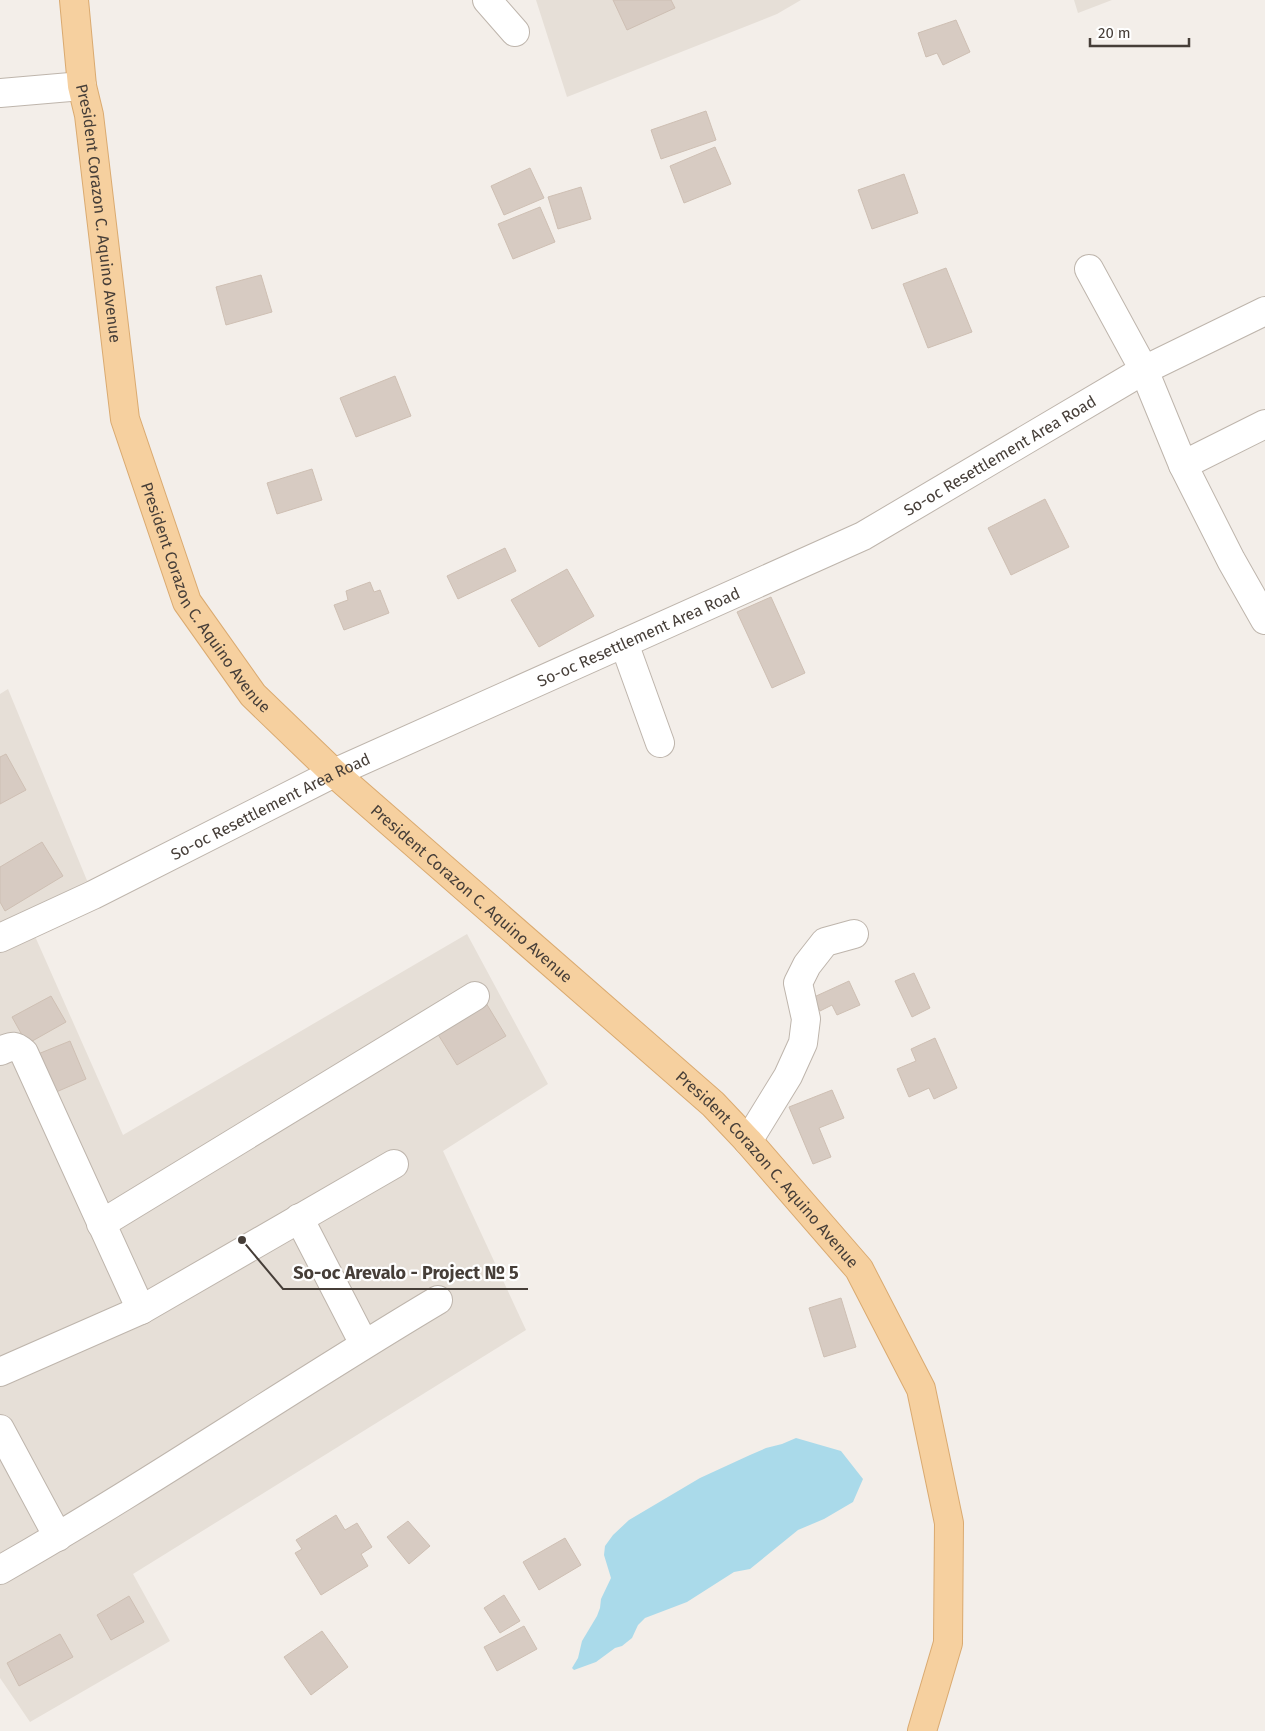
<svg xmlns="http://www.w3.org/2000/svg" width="1265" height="1731" viewBox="0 0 1265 1731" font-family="'Fira Sans',sans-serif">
<rect width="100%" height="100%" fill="#f3eee9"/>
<path fill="#e6dfd7" d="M536,0H801L777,14L567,97Z
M1074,0H1112L1078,13Z
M8,689L93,895L30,925L123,1135L467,934L548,1084L443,1151L526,1330L133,1574L170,1641L30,1722L0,1678V694Z"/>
<path fill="#aadaea" d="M796,1438L841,1451L863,1479L853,1502L824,1519L798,1530L750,1569L734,1572L687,1602L645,1618L638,1625L632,1638L622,1646L615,1648L596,1662L574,1670L572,1668L578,1658L582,1641L597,1616L600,1608L601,1599L611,1578L604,1555L605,1546L613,1535L629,1520L700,1478L750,1455L766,1448L782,1444Z"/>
<path fill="#d7cbc2" stroke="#cebfb3" d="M613,0H671L675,8L627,30Z
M956,20L970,52L943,65L937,53L926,57L918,33Z
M706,111L716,140L661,159L651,130Z
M715,147L731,184L684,203L670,166Z
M530,168L544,198L504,215L491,186Z
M904,174L918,213L872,229L858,190Z
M581,187L591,219L558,229L548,197Z
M540,207L555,242L513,259L498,224Z
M946,268L972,332L928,348L903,284Z
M261,275L272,312L226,325L216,287Z
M395,376L411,416L356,437L340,398Z
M312,469L322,500L277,514L267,483Z
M1045,499L1069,547L1011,575L988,528Z
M505,548L516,571L458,599L447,576Z
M567,569L594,616L539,647L511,600Z
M370,582L374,592L380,590L389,613L344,630L334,605L348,600L346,591Z
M771,597L805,673L772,688L737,612Z
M6,754L26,790L0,804V757Z
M42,842L63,876L5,911L0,902V867Z
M914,973L930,1008L912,1017L895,981Z
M849,981L860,1005L837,1015L832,1005L820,1011L814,997Z
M51,996L66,1022L27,1044L12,1017Z
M483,998L506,1036L457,1065L434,1028Z
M935,1038L957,1088L934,1099L929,1088L909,1097L897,1069L916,1061L911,1049Z
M70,1041L86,1079L54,1093L38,1054Z
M832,1090L844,1118L819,1128L831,1157L813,1164L789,1107Z
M841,1298L856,1347L824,1357L809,1308Z
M336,1515L345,1530L357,1523L372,1547L361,1554L368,1566L321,1595L295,1553L302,1549L296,1540Z
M408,1521L430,1546L409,1564L387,1537Z
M565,1538L581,1565L539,1590L523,1562Z
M504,1595L520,1621L500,1633L484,1608Z
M129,1596L144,1622L111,1640L97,1615Z
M524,1626L537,1649L497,1671L484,1647Z
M322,1631L348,1667L311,1695L284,1657Z
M60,1634L73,1657L19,1686L7,1663Z"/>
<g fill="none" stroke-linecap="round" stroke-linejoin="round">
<g stroke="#beb5ac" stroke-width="30">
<g id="minor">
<path d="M487,0L515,32"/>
<path d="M0,93L82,86"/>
<path d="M1089,269L1144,370L1183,465L1265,424"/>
<path d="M1183,465L1231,560L1265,620"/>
<path d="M624,643L660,743"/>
<path id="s1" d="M0,938L93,895L334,773L863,536L1144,370L1265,311"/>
<path d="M0,1051C12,1046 14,1044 24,1053L141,1310"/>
<path d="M748,1141L788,1076L803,1043L806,1019L798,983L807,965L825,942L854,934"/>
<path d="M299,1218L364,1344"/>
<path d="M101,1224L475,996"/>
<path d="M0,1372L141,1310L394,1164"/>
<path d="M0,1429L58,1537"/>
<path d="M0,1570C149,1485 290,1388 438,1300"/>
</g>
</g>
<g stroke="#daaa70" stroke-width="30">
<g id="major">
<path id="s2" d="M74,0L82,86L89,115L125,419L187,602L253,695L334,773L713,1104L748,1141L859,1269L921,1389L949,1523L948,1643L922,1731"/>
</g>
</g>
<use href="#minor" stroke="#fff" stroke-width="28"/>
<use href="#major" stroke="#f6d09f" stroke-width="28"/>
</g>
<g text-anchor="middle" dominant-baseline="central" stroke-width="4.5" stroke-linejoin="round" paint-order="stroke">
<g font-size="16" fill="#463e38" stroke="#fff">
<text stroke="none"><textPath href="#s2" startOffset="215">President Corazon C. Aquino Avenue</textPath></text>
<text stroke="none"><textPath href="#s1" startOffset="1111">So-oc Resettlement Area Road</textPath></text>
<text stroke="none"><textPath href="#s2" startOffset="620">President Corazon C. Aquino Avenue</textPath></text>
<text stroke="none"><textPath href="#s1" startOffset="706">So-oc Resettlement Area Road</textPath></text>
<text stroke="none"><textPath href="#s1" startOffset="301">So-oc Resettlement Area Road</textPath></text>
<text stroke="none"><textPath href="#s2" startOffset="1025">President Corazon C. Aquino Avenue</textPath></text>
<text stroke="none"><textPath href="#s2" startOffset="1430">President Corazon C. Aquino Avenue</textPath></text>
</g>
</g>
<path fill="none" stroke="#463e38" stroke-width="2" d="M242 1240L283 1289H528"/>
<circle fill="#463e38" stroke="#fff" stroke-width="2" cx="242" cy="1240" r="5"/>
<g font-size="18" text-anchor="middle" font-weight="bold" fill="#463e38" stroke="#fff" stroke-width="4.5" stroke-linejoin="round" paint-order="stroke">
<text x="406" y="1279">So-oc Arevalo - Project № 5</text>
</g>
<path d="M1090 38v8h99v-8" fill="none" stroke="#463e38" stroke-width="2.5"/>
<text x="1098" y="38" font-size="15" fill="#463e38" stroke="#ffffff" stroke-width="4" paint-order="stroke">20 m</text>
</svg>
